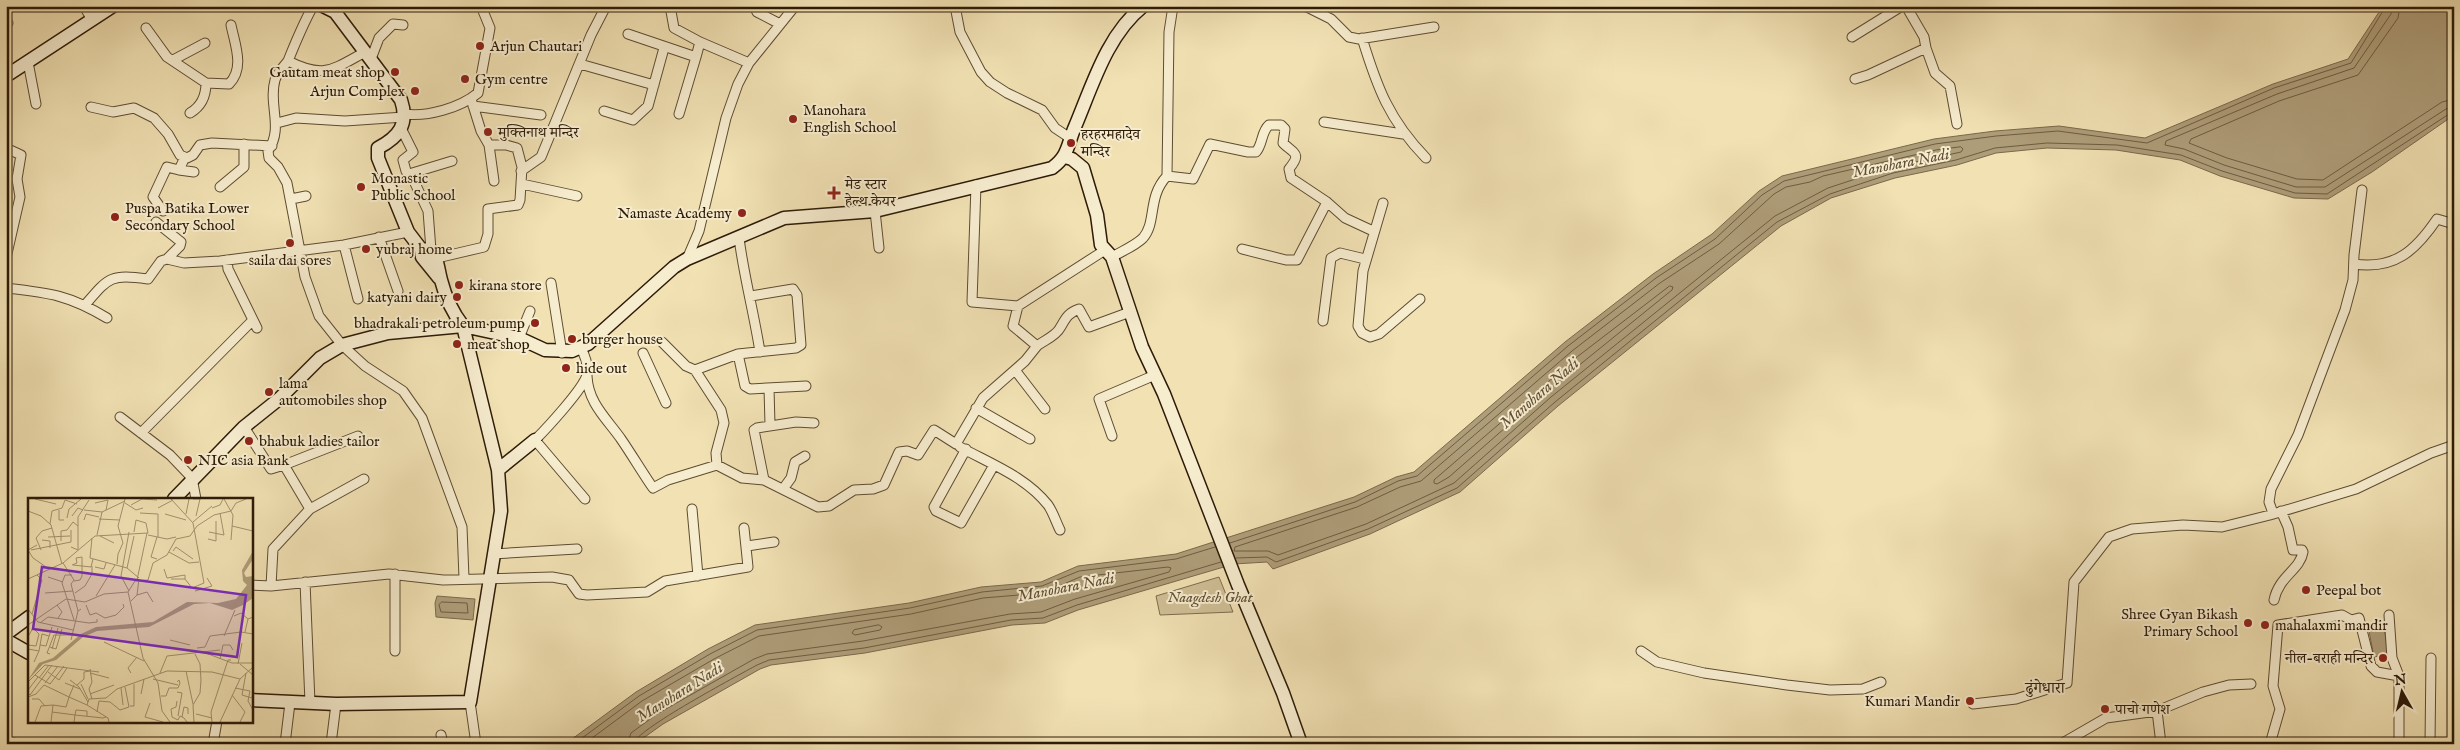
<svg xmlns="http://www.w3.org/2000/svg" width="2460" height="750" viewBox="0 0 2460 750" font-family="'IM FELL English','Noto Serif Devanagari',serif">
<rect width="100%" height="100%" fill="#f1e1b3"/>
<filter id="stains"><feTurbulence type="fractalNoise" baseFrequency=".004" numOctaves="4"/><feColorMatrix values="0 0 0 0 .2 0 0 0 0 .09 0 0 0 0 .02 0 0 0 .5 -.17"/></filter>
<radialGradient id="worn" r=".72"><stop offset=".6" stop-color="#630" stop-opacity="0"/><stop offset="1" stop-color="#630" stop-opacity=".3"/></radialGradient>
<path fill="#d0bf96" stroke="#7e6c4e" d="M1219,577L1233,612L1160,615L1156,596Z"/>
<path fill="#ae9d79" stroke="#7a694b" d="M2383,6H2454V115L2372,172L2328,199L2294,198L2220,176L2180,160L2116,150L2047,148L1996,153L1957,165L1895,178L1831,198L1781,226L1558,406L1460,492L1370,534L1273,569L1267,562L1234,564L1078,610L1045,623L1012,625L865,653L771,665L760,669L663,724L635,744H568L572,739L636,692L708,649L755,625L909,603L981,587L1041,582L1078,566L1176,554L1354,497L1396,477L1414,472L1565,342L1653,274L1712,234L1759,191L1782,176L1934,139L1995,131L2059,126L2145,138L2273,84L2348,59Z
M437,596L475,599L473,620L436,617L435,603Z
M2383,623L2389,654L2374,657L2368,626Z"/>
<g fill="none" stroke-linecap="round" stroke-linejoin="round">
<path stroke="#6e5c40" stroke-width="1" d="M2393,6L2391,14L2354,68L2277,94L2166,141L2165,145L2184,149L2224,165L2296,187H2325L2446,109L2454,107
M2400,6L2398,18L2358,75L2279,101L2191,139L2189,143L2227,158L2297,179L2323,180L2442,102L2454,99
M1961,147L1963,149L1961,152L1892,167L1828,188L1775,216L1551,397L1454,483L1366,524L1278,555L1268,551H1234L1235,547L1357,507L1400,487L1421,481L1572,351L1660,283L1719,244L1774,194L1786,187L1810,182L1823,176L1936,150Z
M1670,286L1673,287L1672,290L1546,392L1449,477L1437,484L1434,483V480L1577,357Z
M1230,543L1355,502L1398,481L1417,476L1568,346L1656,278L1715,239L1762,195L1784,181L1935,144L1996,136L2058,131L2147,143L2274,88L2351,63L2386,6
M1236,558L1267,557L1276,562L1368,529L1457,488L1555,402L1777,222L1830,194L1893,173L1956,160L1995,148L2047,143L2117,145L2181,155L2222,171L2295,193L2327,194L2449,114L2454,113
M442,602L467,603L468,613L441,612L439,605Z
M879,625L882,627L880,630L855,635L852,633L854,630Z
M574,744L639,696L710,654L757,630L910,608L982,592L1042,586L1079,571L1176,559L1215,547
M584,744L642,701L714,659L759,636L911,614L983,598L1043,593L1080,577L1168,567L1171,568L1169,572L1075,599L1041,612L1010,614L863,641L767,654L754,659L657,714L631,733L627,744
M633,744C635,730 739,675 757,665L769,660L864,648L1011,620L1043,618L1077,605L1221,562"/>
<g stroke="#5e4c32" stroke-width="11">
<path id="street" d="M84,6L92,20
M670,6L674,28L700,42
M754,6L757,12L780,24
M955,6L960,32L981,72L990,82L1007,93L1042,110L1055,128L1070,138
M1305,6L1331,19L1349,37L1359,39L1434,27
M6,23H8
M146,28L167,57L206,83L229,84C245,68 235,45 231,25
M628,34L696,57L679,114
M1852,37L1902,6
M1362,38C1377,87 1389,120 1426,158
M1926,48L1935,73L1950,86L1957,124
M365,52C332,70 324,79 288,61C284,66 277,73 275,80C268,105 284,128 268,151L269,158L278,167L287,183L305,277L319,316L342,345L365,366L403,391L422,418L462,527L464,578
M696,57L700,42L749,63
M371,59L379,38L393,24L403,25
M173,60L205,43
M288,61C296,41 303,24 313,6
M28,62L36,104
M580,64L654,85
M1855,79L1868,75L1926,48L1924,37L1906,6
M473,106L541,115
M91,107L113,112L134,108L154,118L168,134L180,155L187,158L193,155L200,145L212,143L272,146
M604,111L633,120L648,106L664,48
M190,113C202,106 206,96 206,83
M405,114C427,117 460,108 478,93L490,28L481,6
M1324,122L1403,134
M277,123L296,118L345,121L404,117
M402,130L413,152L403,160L406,171L414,181L428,211L431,250
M489,145L494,181
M6,148L21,155L17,179L20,197L6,258
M179,170L194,172
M521,171L541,157L591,35L606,6
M409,174L452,161
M1167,176L1193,179L1210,144L1248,152H1256C1263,144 1261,132 1269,125H1281L1285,129L1283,143C1294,154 1302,153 1289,169L1291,178L1327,202L1345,218L1373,231
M522,184L577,196
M976,185L972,302L1018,306L1105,250
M220,187L244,167V144
M291,199L306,196
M1383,203L1363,271L1358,326L1362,333L1370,337L1379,334L1420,299
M163,211L153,197L167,167L179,170L185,157
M875,211L879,248
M156,222L181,242L180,246L167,259
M379,237L398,291
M739,238C744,277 754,313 760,352
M344,245L358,299
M1242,249L1286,260H1297L1327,202
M1112,257C1122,251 1135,246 1143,238C1157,222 1147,197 1167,176L1169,32L1173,6
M437,258L484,247L488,234V209L518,205L520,200L522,167L517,148L506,145H489L481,131L471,99
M687,259L699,231L726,118L738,84L749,63L795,6
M227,260L228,269L257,328
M2354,264C2395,270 2416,250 2437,219L2454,224
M551,283L562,353
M6,288C50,293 69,295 107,318
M85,305C109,277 110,274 148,279L161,261L167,259L184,263L220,261L344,245L408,232
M1323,321L1331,258L1340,253L1365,259
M519,338L530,311
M662,342L686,366L695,370L721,410L724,423L716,453L717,465
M1037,346C1043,341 1056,336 1060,328C1065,320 1067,313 1079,309L1089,327L1130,312
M581,348C585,356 589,366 587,375C583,389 547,428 535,440L585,499
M643,353L666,403
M738,354L745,386L750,389L806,386
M695,370L738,354L796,348L801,345L797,295L793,289L751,296
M1015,370L1045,409
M587,376C588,403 607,419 621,439C632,455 642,472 653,488L668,480L717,465L742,478L764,480L818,507L829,506L854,490L873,489L884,485L899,452L907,451L918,455L934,430L956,444L983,398L1025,361L1037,346L1013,326L1018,306
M769,388L770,425
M976,408L1030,439
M120,417L170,455L192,478L196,499
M244,427L271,469L284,465L310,509L273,549L271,586
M141,433L252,321
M1112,436L1099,399L1155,375
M960,447C991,464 1026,477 1048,505C1053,512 1056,522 1060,530
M966,449L934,507L936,511L961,523L994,465
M284,465L358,436
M764,480L754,430L757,428L796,422L814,423
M783,489L791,478L795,462L805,456
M310,509L364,479
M692,509L698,576
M2273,513L2269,502L2271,489L2298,435L2345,310L2353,280L2354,255L2362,190
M747,546L774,542
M493,554L577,549
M395,574V651
M305,582L310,703
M251,585L271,586L389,574L443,580L552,577L569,580L579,594L587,595L647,592L665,581L748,567L744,528
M2274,600C2279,576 2300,570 2303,552L2302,550H2293L2288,527L2281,511
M2389,615L2392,658L2399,676V744
M1641,651L1657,662L1704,673L1787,685L1830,690L1863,689L1881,682
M470,702L476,744
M1973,704L2016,699L2067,683L2074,582L2109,537L2132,529L2183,525L2222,527L2270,515L2356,489L2431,453L2454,445
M2157,711L2161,744
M441,735L443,744
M6,742L20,744
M213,744L217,721
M285,744L290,703
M331,744L336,704
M2061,744L2106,718L2157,711L2203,692L2229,685L2251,684
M2270,744L2280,709L2273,686L2278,625L2342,615L2351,620L2359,618L2371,666L2377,672L2399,676
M2430,744L2431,658"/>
</g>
<g stroke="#2d1a07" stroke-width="15">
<path id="secondary" d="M323,6L335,12L401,100C409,124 399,137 378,148V158L408,232L421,249L431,250C438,259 438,269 441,280C445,296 453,313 463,326L498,470
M6,76L113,6
M1065,157L1072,159L1083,168L1097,215L1101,245L1112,257L1142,347L1164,394L1238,585L1283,693L1301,744
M421,249L422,257L439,278
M174,499L244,427L279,399L320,358L342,345L388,333L463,326L519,338L545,350L572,351L588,344L674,267L687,259L784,218L875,211L1052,168C1068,156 1067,147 1074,129C1092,87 1106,36 1143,6
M6,634L29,617
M6,640L29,653
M251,700L336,704L470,702L501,511L498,470L535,440"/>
</g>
<use href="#street" stroke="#f6ecce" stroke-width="9"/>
<use href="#secondary" stroke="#f6ecce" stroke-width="12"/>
</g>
<g fill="#8f2418" stroke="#f6ecce" stroke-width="2">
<circle cx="480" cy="46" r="5"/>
<circle cx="395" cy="72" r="5"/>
<circle cx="465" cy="79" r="5"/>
<circle cx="415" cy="91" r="5"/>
<circle cx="793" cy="119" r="5"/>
<circle cx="488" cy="132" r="5"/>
<circle cx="1071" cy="143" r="5"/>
<circle cx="361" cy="187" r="5"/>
<path d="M831.5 185.5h5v5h5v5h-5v5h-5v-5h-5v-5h5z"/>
<circle cx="742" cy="213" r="5"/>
<circle cx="115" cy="217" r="5"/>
<circle cx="290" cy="243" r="5"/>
<circle cx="366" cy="249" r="5"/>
<circle cx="459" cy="285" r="5"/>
<circle cx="457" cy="297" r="5"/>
<circle cx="535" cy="323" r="5"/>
<circle cx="572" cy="339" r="5"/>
<circle cx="457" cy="344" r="5"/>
<circle cx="566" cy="368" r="5"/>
<circle cx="269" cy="392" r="5"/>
<circle cx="249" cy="441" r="5"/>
<circle cx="188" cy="460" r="5"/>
<circle cx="2306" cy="590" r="5"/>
<circle cx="2248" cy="623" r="5"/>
<circle cx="2265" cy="625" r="5"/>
<circle cx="2383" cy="658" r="5"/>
<circle cx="1970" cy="701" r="5"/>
<circle cx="2105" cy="709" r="5"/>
</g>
<g text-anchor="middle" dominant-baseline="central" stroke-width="4" stroke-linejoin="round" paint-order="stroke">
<g font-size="15" fill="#2d1a07" stroke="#f6ecce" text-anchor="start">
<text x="490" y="46">Arjun Chautari</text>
<text x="385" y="72" text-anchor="end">Gautam meat shop</text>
<text x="475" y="79">Gym centre</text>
<text x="405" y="91" text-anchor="end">Arjun Complex</text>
<text x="803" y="110">Manohara<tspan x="803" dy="17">English School</tspan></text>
<text x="498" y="132">मुक्तिनाथ मन्दिर</text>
<text x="1081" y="134">हरहरमहादेव<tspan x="1081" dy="17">मन्दिर</tspan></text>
<text x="371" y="178">Monastic<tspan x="371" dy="17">Public School</tspan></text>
<text x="845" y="184">मेड स्टार<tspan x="845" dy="17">हेल्थ केयर</tspan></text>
<text x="125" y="208">Puspa Batika Lower<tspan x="125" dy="17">Secondary School</tspan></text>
<text x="732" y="213" text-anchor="end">Namaste Academy</text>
<text x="376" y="249">yubraj home</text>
<text x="290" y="260" text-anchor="middle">saila dai sores</text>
<text x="469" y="285">kirana store</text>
<text x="447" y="297" text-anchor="end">katyani dairy</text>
<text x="525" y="323" text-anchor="end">bhadrakali petroleum pump</text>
<text x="582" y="339">burger house</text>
<text x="467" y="344">meat shop</text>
<text x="576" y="368">hide out</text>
<text x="279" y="383">lama<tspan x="279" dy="17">automobiles shop</tspan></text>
<text x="259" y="441">bhabuk ladies tailor</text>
<text x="198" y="460">NIC asia Bank</text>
<text x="2316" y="590">Peepal bot</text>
<text x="2238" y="614" text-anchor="end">Shree Gyan Bikash<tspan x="2238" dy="17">Primary School</tspan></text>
<text x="2275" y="625">mahalaxmi mandir</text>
<text x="2373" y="658" text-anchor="end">नील-बराही मन्दिर</text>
<text x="1960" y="701" text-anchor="end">Kumari Mandir</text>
<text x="2115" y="709">पाचो गणेश</text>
</g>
<g font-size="15" font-style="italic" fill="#5e4c32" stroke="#f6ecce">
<text x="1210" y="597">Naagdesh Ghat</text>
</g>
<g font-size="16" font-style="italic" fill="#614e35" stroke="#f6ecce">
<text transform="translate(1901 164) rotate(-11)">Manohara Nadi</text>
<text transform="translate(1540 394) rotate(-41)">Manohara Nadi</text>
<text transform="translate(1066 588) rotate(-11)">Manohara Nadi</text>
<text transform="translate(680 693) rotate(-32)">Manohara Nadi</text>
</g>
<g font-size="16" fill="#2d1a07" stroke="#f6ecce">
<text x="2045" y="689">ढुंगेधारा</text>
</g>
</g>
<g transform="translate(28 498)">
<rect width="225" height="225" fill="#f1e1b3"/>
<path d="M225,53V61L216,75L218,79L225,78V100L215,107L204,112L182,105L166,106L121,129L69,133L55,139L28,162L15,166L0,182L11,165L25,160L53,136L68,129L125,124L159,104L190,105L208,101L219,87L215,83L214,72Z" fill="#ae9d79"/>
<path fill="none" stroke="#a3916e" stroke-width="1" d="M7,1L28,6M143,1L165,25L176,85L164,90L157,81M165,1H172L168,18M196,1L205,17L203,42M67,5L80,2L78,12M97,5L108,12L115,10M103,7L114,1L129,2M130,10L145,2M184,10L192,7L195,1M31,12V22H36M56,12L74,14M0,13L13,18L23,27L34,66M112,15L130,16V39M137,16L158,22M158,16L161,1M44,18L50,10L55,12M39,20L41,11L53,1M71,21L92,22M56,22L58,16L71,19M165,24L184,8M22,26L24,13L34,10L37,2L49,6M204,28L225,33M181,34L196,37L192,15M69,37L74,14L97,3M120,37L139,41L148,39M72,38L86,45M106,38L99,70L111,80M20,39L42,38M129,39L123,59L129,61M64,40L62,60L99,70M180,41L188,43V23M14,42L22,43V50M33,43V33L39,32L45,24L50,28M9,47L0,52L5,60L21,71M43,49L50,52V19L61,2M3,52L43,44V32M13,52L8,40L14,33L24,30M145,53L148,49L165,61M141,54L161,65L171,64M35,65L46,82L43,86L50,113M89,66L90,56L95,45L90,28L97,1M44,67L49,65L48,60L54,59V78L52,82L46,83M45,67L63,69L65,61M67,69L76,71L78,65M136,71L139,80L157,77V81H143M44,77H37L34,85L46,122M20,79L35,84M0,81L35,65L67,38L120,35L118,25L108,22L106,34M109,82L119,35M101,93L93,78L101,34M167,93L184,88L179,80M100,94L115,160L130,185L134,213L142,224M17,95L45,93M47,95L57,88L64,76V68M109,97L119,94L125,104M68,98L87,67M103,103L109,97L111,81M29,107L34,114L30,120M58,107L62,117L68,115L77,120L88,117L96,109L95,106M0,111L10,124L45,132M4,116L14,82L9,77M206,118L213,115L220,121M12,125L20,119L61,125L69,124V121M0,127L38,101L57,104L76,96L100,94L107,83L120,82L125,65L139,57L148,41L162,38L169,28L186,17L203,13L208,5L218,1M217,134L220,121L225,119M196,138L207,112M43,142L50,113L53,111M142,142L162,147M76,144L116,163M0,147L8,148L11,136L5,130L1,137M12,147L18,148L24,129M22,149L28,151L34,131M169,150L177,149L182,138L213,134L225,136M0,151L11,153L6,164M24,151L30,130M11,153L14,136L21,138M175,154L204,165H225M22,156L19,155L26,137H45M192,161L195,147H202L205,152M210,166L214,145M212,166L225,177M62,171L64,184L61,191L64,201M158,173L165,206M20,174L31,182L39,170M62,175L81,180M103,175L100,170L109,159M132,175L139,158L192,152M218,175L214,197L224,200L225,195M7,177L22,186L36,168M11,180L21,167M125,181L150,187M42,182L51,189L60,204M0,184L17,167L71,174M17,185L30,168M37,185L52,191M53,186L60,201M49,187L56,181V174L62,173M93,190L95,207M207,190L222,193M0,192L10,179M222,193L220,203L225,212M149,194L154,195L150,218M0,195L2,197L24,167M62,196L86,187M113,196L116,181M204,197L217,214L212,224M133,198H138L141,190H150L152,185L151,182L149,184M0,199L8,196L16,187L41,199L46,187M4,201H11L17,208M149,203L148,209L143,211L144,219L150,222L152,218L156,220L159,224M122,205L117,219L135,224M59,207L80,220L81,224M102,208H106V186M24,214L47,217L46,224M69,214L71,203L82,204L92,212L101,209L97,189M168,216L184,220M59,218V213L48,212L47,217L75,220L78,219M154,219L156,209L160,210V216M7,224L13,208L25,207M23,224L25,207L38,209L41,199L59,207L61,201L78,200L89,191L139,173L184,174L212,181M166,224L165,207L172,195L173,182L172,166L167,156M184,224L183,214L200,162H203M192,224L212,181L225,169"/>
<path fill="#7b2cbf" fill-opacity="0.15" stroke="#7b2cbf" stroke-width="2.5" d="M14,69L218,97L209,159L5,131Z"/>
<rect width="225" height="225" fill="none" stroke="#2d1a07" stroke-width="2.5"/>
</g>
<rect width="2460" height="750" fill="none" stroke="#f1e1b3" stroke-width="25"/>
<rect x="8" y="8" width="2445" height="735" fill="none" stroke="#2d1a07" stroke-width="2.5"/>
<rect x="12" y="12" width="2435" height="725" fill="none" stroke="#2d1a07"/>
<g transform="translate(2402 692) rotate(352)" stroke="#f6ecce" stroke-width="4" paint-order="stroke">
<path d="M0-4L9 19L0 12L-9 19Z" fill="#2d1a07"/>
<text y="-8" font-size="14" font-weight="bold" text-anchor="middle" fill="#2d1a07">N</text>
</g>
<rect width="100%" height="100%" filter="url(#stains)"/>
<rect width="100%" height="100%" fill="url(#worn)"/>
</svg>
